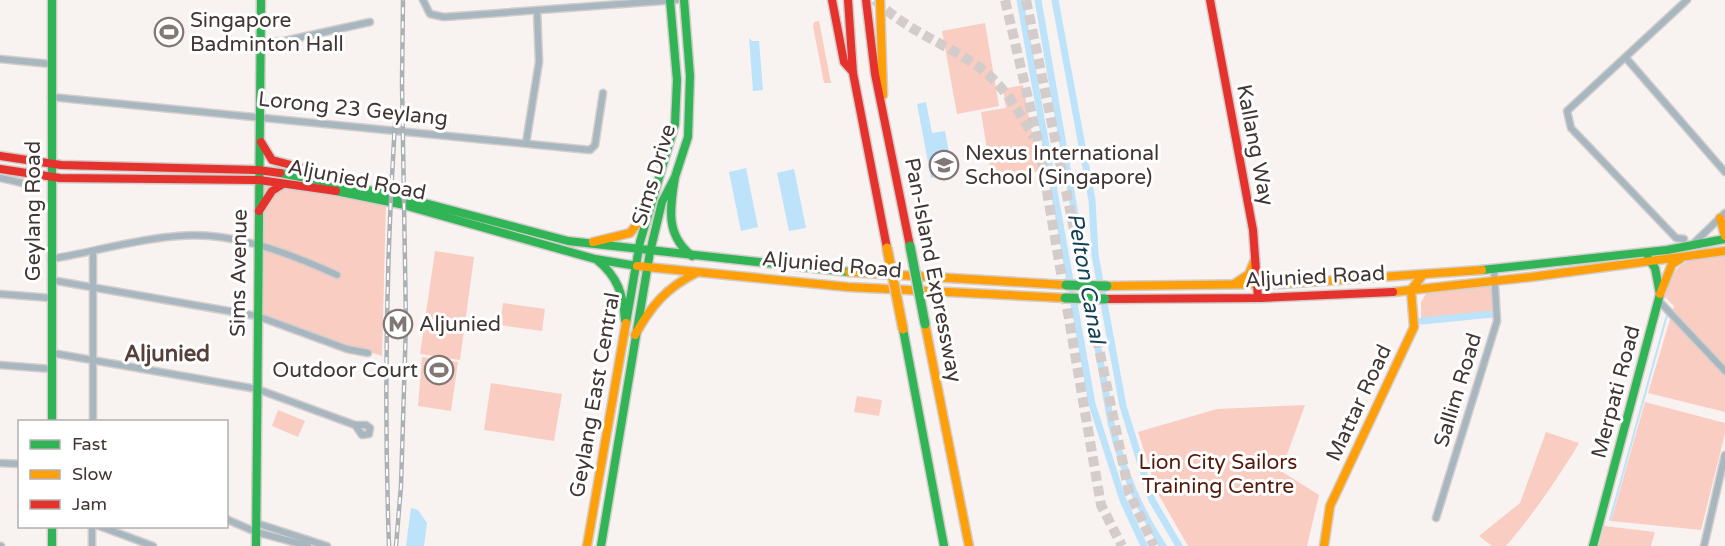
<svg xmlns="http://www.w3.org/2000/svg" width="1725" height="546" viewBox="0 0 1725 546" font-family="'Varela Round',sans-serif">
<rect width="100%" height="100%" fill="#f8f2f1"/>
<path fill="#facdc2" d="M819,21L831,83H824L813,26L814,22Z
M985,23L999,106L957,114L942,31Z
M1023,85L1039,171L992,180L981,112L1006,108L1003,89Z
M259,180L386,201L382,356L257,316Z
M435,251L474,257L460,360L420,354Z
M1725,254V412L1648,393L1674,306L1663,295C1677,257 1689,259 1725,254Z
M1489,286L1492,289L1494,313L1421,319V302L1427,292Z
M503,303L545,309L542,331L500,325Z
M422,357L458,362L451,411L418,406Z
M491,383L562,394L554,441L484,430Z
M857,396L882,400L879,416L854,412Z
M1645,402L1725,423V433L1701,530L1611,521Z
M1305,405L1281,471L1319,495L1307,546H1188L1157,492L1138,432L1217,409Z
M278,410L305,421L298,437L272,426Z
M1546,432L1579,443C1559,477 1532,516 1506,546H1492L1479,536L1520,503Z
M1604,526L1655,532L1651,546H1599Z"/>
<path fill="#bce3fa" d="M749,38L752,41H759L763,90L753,91Z
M926,102L932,133L945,131L953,174L931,178L917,104Z
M746,168L758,227L741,231L729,172Z
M794,169L806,228L789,231L777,173Z
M411,508L418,510L427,523L424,546H406Z"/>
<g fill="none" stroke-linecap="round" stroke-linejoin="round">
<path stroke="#bce3fa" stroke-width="2" d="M1610,520L1667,315"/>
<path stroke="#bce3fa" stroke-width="7" d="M1020,0L1092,404L1123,500L1144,546
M1038,0L1111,423C1122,468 1137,507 1163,546
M1055,0L1092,200L1095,255L1123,406L1152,500L1179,546
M1422,321L1493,314"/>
<path stroke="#d3cccb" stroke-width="10" stroke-dasharray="10 5" stroke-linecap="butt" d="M875,0C906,30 942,42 976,65C1003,83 1018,111 1034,137
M1005,0L1039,145L1101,505L1122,546
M1026,0L1129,492L1154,546"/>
<g stroke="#d3cdcc" stroke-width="9">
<path id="street" d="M423,0L430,14L444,17L676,0
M260,42L284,41L370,22
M1626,58L1725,172
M0,59L51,64
M51,97L590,150L595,145L603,93
M526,143L539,62L537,10
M0,178L27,184
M1684,239L1676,238L1571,128L1567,111L1687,0
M1693,244L1725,213
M51,259C93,252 136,239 178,236C232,231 289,253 337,275
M51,280L257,316L347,349L368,353
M0,294L51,298
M1659,301L1725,371
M52,353L257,389L355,425H366L370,428L369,434L362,435L355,425
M0,365L51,369
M93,422V252
M0,463L20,464
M1436,518L1497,321L1494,270
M226,519L256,532L308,546
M256,523L327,546
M99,526L153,546
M0,546H1
M92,546V526
M1704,546L1725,455"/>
</g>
<g stroke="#d3cdcc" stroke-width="11">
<path id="fast" d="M52,0V422
M280,173L398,196L568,241L849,272
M675,177C670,208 665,235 692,256
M336,191L400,204L595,259L637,266
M597,260C618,277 623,294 625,320
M1482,270L1667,250L1725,239
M626,323L640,242L675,124L677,80L670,0
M903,329L944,546
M52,526V546
M256,546L261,0
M601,546L650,252L662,202L675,177L688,137L690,76L684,0
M1593,546L1660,294L1655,268L1648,258"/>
</g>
<g stroke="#d3cdcc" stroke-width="11">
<path id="slow" d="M880,0L883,95
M1720,218L1725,236
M593,242L630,233L648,210
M637,266L848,287L1065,298
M849,272L1066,285
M1234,284L1249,274L1255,259
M1107,286L1279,284L1482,270
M1393,292L1531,277L1725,251
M1660,294L1672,264L1680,259
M925,324L969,546
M635,335C651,306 666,288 696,273
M587,546L626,323
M1324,546L1330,506L1414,327L1411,290L1422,276"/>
</g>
<g stroke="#d3cdcc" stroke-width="11">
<path id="jam" d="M832,0L844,62L853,72
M848,0L853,73L887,248
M866,0L875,74L910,246
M1210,0L1253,230L1258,298
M261,142L272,160L314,171L327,178
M0,156L61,165L258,170L280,173
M0,169L60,178L259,180L336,191
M259,211L272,191L283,184
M1105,299L1260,298L1393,292"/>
</g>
<use href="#street" stroke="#a7b6bf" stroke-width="6"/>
<use href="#fast" stroke="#30b455" stroke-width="8"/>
<use href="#slow" stroke="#ff9f0a" stroke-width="8"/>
<use href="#jam" stroke="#e5322d" stroke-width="8"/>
<g stroke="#acb1b5" stroke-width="4.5">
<path id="rail" d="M389,546C384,405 386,264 395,123
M396,546L401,486L406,323L402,83L403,0"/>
</g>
<use href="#rail" stroke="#fff" stroke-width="2" stroke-dasharray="7" stroke-linecap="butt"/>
<g stroke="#d3cdcc" stroke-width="12" stroke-linecap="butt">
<path id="fast-bridge" d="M910,246L925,324
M1066,285L1107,286
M1065,298L1105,299"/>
</g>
<g stroke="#d3cdcc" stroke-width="12" stroke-linecap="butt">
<path id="slow-bridge" d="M887,248L903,329"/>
</g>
<use href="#fast-bridge" stroke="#30b455" stroke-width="9"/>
<use href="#slow-bridge" stroke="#ff9f0a" stroke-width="9"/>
</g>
<defs>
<g id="stadium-ring" transform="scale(1.5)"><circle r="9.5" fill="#fff" stroke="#817876" stroke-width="1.5"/><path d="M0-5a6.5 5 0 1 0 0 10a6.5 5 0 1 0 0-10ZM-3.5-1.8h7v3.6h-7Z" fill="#817876"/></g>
<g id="school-ring" transform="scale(1.5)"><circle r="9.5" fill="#fff" stroke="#817876" stroke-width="1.5"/><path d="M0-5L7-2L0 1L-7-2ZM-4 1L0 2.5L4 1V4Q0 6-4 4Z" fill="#817876"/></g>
<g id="metro-ring" transform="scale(1.5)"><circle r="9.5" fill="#fff" stroke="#817876" stroke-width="1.5"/><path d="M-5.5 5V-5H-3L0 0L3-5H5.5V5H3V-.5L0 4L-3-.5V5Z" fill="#817876"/></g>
</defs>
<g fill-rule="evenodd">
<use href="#stadium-ring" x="169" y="32"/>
<use href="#school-ring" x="944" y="165"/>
<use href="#metro-ring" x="398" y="324"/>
<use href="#stadium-ring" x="439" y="370"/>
</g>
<g text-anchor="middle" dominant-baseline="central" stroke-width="6" stroke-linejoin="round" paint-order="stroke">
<g font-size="21" fill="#413634" stroke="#fff" text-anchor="start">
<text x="190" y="20">Singapore<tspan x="190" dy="24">Badminton Hall</tspan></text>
<text x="965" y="153">Nexus International<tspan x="965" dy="24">School (Singapore)</tspan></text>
<text x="419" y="324">Aljunied</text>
<text x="418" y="370" text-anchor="end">Outdoor Court</text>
</g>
<g font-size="21" fill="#413634" stroke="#fff">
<text transform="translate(353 109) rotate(6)">Lorong 23 Geylang</text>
<text transform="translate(1255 145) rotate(79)">Kallang Way</text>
<text transform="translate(654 175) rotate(-73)">Sims Drive</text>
<text transform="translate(357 180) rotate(11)">Aljunied Road</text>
<text transform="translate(33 211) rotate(-90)">Geylang Road</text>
<text transform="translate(832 265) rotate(5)">Aljunied Road</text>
<text transform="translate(933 270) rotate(79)">Pan-Island Expressway</text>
<text transform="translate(239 273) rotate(-89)">Sims Avenue</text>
<text transform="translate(1315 277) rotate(-3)">Aljunied Road</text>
<text transform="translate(1458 390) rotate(-73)">Sallim Road</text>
<text transform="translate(1616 392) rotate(-75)">Merpati Road</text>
<text transform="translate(595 395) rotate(-80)">Geylang East Central</text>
<text transform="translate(1359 403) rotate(-65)">Mattar Road</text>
</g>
<g font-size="21" fill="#561a0b" stroke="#fff">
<text x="1218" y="462">Lion City Sailors<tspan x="1218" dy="24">Training Centre</tspan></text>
</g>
<g font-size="22" font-style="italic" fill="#134056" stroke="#fff">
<text transform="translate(1086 278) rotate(80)">Pelton Canal</text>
</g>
<g font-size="22" font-weight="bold" fill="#55403a" stroke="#fff">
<text x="167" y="354">Aljunied</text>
</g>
</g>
<rect x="18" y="420" width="210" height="108" fill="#ffffff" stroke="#b3afae" stroke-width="1.5"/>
<rect x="30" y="440" width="30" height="9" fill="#30b455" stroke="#b3afae" stroke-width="1.5"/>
<text x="72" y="450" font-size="18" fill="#413634">Fast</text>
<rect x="30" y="470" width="30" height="9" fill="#ff9f0a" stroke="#b3afae" stroke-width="1.5"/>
<text x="72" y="480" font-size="18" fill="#413634">Slow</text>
<rect x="30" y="500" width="30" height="9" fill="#e5322d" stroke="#b3afae" stroke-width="1.5"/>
<text x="72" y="510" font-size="18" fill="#413634">Jam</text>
</svg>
